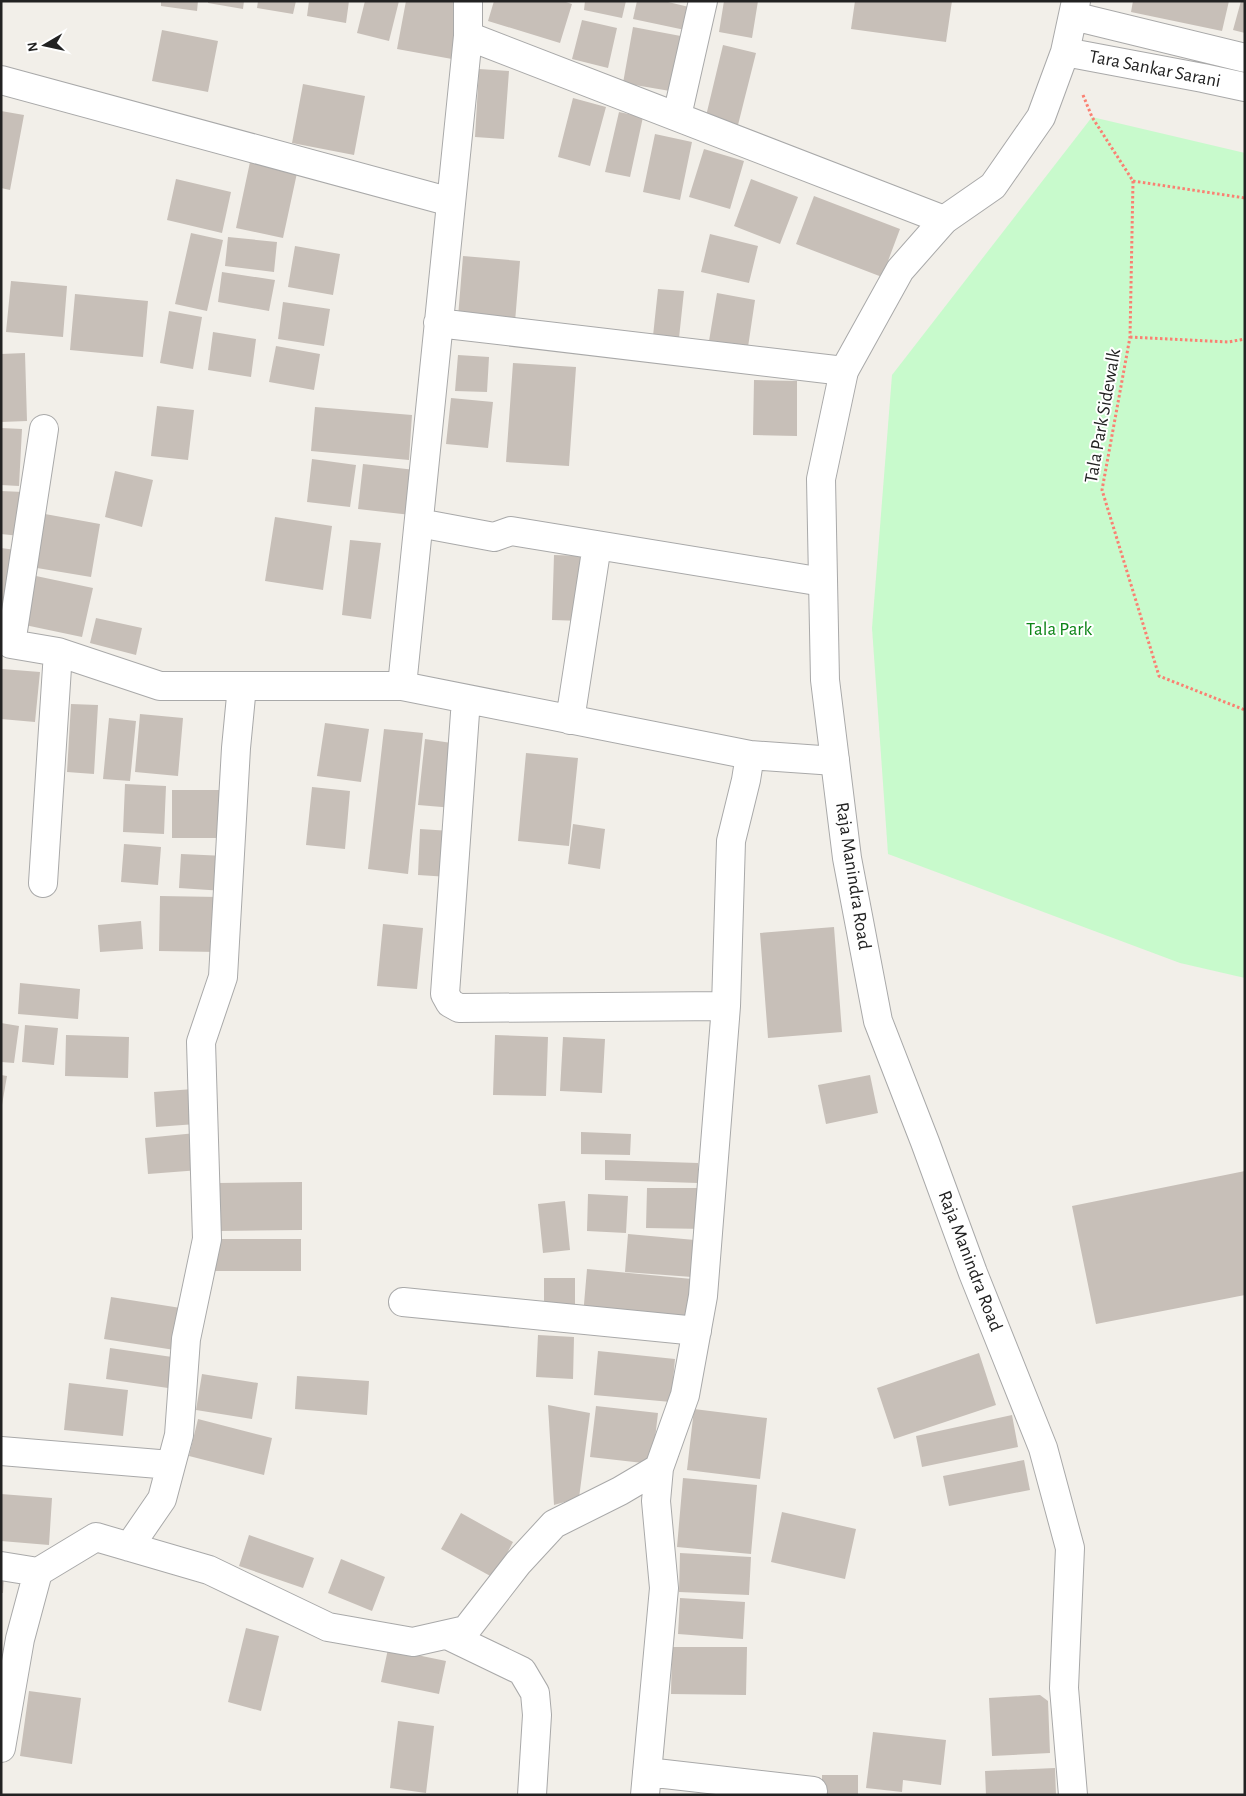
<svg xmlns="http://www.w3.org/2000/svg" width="1246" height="1796" viewBox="0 0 1246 1796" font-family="'Alegreya Sans',sans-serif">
<rect width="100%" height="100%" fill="#f2efe9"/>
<path fill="#c8facc" d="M1092,117L1245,153V978L1180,963L888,854L872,628L892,375Z"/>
<path fill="#c7bfb8" d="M161,1H198L197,11L161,6Z
M208,1H244L243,9L208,3Z
M258,1H296L293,14L257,8Z
M309,1H349L346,23L307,16Z
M365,1H399L389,41L357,33Z
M406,1H462L452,59L397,49Z
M494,1H563L572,4L560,43L488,21Z
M585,1H626L622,18L584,10Z
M637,1H664L689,7L685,30L633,19Z
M724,1H758L752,38L719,32Z
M855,1H952L946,42L851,29Z
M1133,1H1229L1222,31L1131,12Z
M1241,1H1245V33L1233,30Z
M582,20L617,28L608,68L572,59Z
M633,27L686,37L676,92L623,83Z
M162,30L218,41L208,92L152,81Z
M723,45L756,53L738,125L706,116Z
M479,69L509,71L504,139L475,137Z
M303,84L365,96L354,155L292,143Z
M573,98L606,107L590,166L558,157Z
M1,111L24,115L10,190L1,188Z
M619,112L643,117L630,177L605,172Z
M655,134L692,142L680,200L643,192Z
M704,149L744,161L730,209L689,197Z
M250,162L297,173L283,238L236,228Z
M176,179L231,192L222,233L167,220Z
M751,179L798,197L780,244L734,226Z
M814,196L900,229L882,277L796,244Z
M191,233L223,240L207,311L175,304Z
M710,234L758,246L749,283L701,272Z
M228,237L277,242L274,272L225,266Z
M295,246L340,254L333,295L288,287Z
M463,256L520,261L515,322L458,317Z
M222,272L275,280L269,311L218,302Z
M11,281L67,286L63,337L6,332Z
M658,289L684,291L679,338L653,336Z
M717,293L755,300L748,347L709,341Z
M75,294L148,301L143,357L70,350Z
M283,302L330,309L324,346L278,339Z
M169,311L202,317L193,369L160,363Z
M213,332L256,339L251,377L208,370Z
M276,346L320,354L314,390L269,382Z
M25,353L27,421L1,422V354Z
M458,355L489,357L487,392L455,391Z
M513,363L576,367L569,466L506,462Z
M754,380L797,381V436L753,435Z
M451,398L493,402L488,448L446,444Z
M157,406L194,410L188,460L151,456Z
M315,407L412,415L409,460L311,451Z
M1,428L22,429L19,486L1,485Z
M312,459L356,465L350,507L307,502Z
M363,464L415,470L411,515L358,509Z
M115,471L153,480L142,527L105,517Z
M1,491L23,492L20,536L1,534Z
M45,514L100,524L91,577L37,568Z
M275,517L332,526L323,590L265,581Z
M350,540L381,543L371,619L342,615Z
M1,548L16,550L8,604L1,603Z
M554,555L585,556L583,621L552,620Z
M36,576L93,588L82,637L25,625Z
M96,618L142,628L136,655L90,643Z
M2,669L40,672L35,722L1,719Z
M71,704L98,705L94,774L67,772Z
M140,714L183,718L178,776L135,772Z
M109,718L136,721L130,781L103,779Z
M325,723L369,729L361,782L317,776Z
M384,729L423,733L408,874L368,869Z
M425,739L458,744L454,808L418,805Z
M526,753L578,758L569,846L518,841Z
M125,784L166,786L164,834L123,832Z
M312,787L350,791L345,849L306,845Z
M172,790H220V838H172Z
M573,824L605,829L600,869L568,864Z
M420,829L451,831L449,877L418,875Z
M124,844L161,847L158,885L121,882Z
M181,854L226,856L224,891L179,888Z
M160,896L219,897L218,952L159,951Z
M141,921L143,949L100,952L98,925Z
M383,924L423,928L417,989L377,986Z
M834,927L842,1032L768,1038L760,933Z
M20,983L80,989L78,1019L18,1014Z
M1,1023L19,1026L14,1063L1,1062Z
M25,1025L58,1028L54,1065L22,1062Z
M66,1035L129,1037L128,1078L65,1076Z
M495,1035L548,1037L546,1096L493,1095Z
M563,1037L605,1039L602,1093L560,1091Z
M1,1075L7,1076L2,1105H1Z
M870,1075L878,1113L826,1124L818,1085Z
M193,1089L196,1124L156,1127L154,1092Z
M581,1132L631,1134L630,1155L581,1154Z
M196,1133L200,1170L148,1174L145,1138Z
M605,1160L698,1163V1183L605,1180Z
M1245,1171V1295L1096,1324L1072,1206Z
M302,1182V1230L219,1231L218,1183Z
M647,1188H706V1229L646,1228Z
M588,1194L628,1196L626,1233L587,1231Z
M565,1201L570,1250L543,1253L538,1204Z
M628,1234L695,1240L692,1277L625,1272Z
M215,1239H301V1271H215Z
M587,1269L692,1279L688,1327L583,1316Z
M544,1278H575V1312H544Z
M111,1297L187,1309L181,1351L104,1339Z
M538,1335L574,1337L573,1379L536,1377Z
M110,1348L179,1358L175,1389L106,1379Z
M598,1351L675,1359L671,1402L594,1395Z
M979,1353L996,1405L894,1439L877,1388Z
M202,1374L258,1383L252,1419L196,1410Z
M297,1376L369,1381L367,1415L295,1409Z
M69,1383L128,1390L123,1436L64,1430Z
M548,1405L590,1413L579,1498L554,1505Z
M596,1406L658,1413L652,1464L590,1457Z
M694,1409L767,1418L760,1479L687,1470Z
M1012,1415L1018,1447L922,1467L916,1436Z
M198,1419L272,1438L264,1475L189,1456Z
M1024,1460L1030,1490L949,1506L943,1476Z
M683,1478L757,1485L751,1554L677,1547Z
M1,1494L52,1498L49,1545L1,1541Z
M782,1512L856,1529L845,1579L771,1562Z
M461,1513L513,1542L494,1578L441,1549Z
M249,1535L314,1558L303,1588L239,1566Z
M680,1553L751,1557L749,1595L679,1592Z
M341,1559L385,1577L372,1611L328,1593Z
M1,1576H4L3,1593H1Z
M680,1598L745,1602L743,1639L678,1634Z
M246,1628L279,1636L261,1711L228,1702Z
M672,1647H747L746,1695L671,1694Z
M388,1649L446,1661L439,1694L381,1682Z
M29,1691L81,1698L72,1764L20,1756Z
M1040,1695L1048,1701L1050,1753L992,1756L989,1698Z
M398,1721L434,1726L426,1793L390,1788Z
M873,1732L946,1740L941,1785L903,1780L902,1792L866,1788Z
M1055,1768L1056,1795H986L985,1771Z
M822,1775H858V1795H822Z"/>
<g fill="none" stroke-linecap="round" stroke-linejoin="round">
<g stroke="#a9a9a9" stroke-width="30">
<path id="minor" d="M468,1V36L944,220
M1,80L451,202
M677,116L703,1
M438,323L844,371
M419,523L494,537L511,531L823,582
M1,638L11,644L58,652L160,686H402L750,755L835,761
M11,644L44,429
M402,686L468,36
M466,699L445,994L450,1003L459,1008L726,1006
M570,720L597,545
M43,883L58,652
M403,1302L697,1331
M1,1451L171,1465
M129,1547L162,1499L179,1435L186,1339L207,1239L201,1042L223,977L236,748L242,686
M1,1566L38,1572
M447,1635L522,1671L535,1693L537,1715L532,1795
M1,1748L20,1639L38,1572L96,1537L209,1570L328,1627L413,1642L466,1630L518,1563L554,1524L620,1491L659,1468L685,1395L703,1296L726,1006L731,841L746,780L750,755
M647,1772L813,1791
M645,1795L664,1588L656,1501L659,1468"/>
</g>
<g stroke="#a9a9a9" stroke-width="30">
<path id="tertiary" d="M1073,16L1245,58
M1065,52L1203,78L1245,87
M1073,1795L1064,1688L1070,1548L1043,1448L973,1273L925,1142L878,1021L847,858L825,680L821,479L844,371L900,270L944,220L993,186L1041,117L1065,52L1076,1"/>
</g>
<path stroke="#fa8072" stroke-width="3" stroke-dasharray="2.5 2.5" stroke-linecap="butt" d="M1083,95L1092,117L1133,181
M1133,181L1130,337L1102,490L1159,676L1245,710
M1133,181L1245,198
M1130,337L1228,342L1245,339"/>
<use href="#minor" stroke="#fff" stroke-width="28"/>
<use href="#tertiary" stroke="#fff" stroke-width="28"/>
</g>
<g text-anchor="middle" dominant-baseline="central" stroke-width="4" stroke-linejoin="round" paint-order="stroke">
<g font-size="19" fill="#222" stroke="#fff">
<text transform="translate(1155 69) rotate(11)">Tara Sankar Sarani</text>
<text transform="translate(1103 416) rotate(-80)">Tala Park Sidewalk</text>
<text transform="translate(853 876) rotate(81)">Raja Manindra Road</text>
<text transform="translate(970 1261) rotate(69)">Raja Manindra Road</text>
</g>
<g font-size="19" fill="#0c8416" stroke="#fff">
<text x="1059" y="629">Tala Park</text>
</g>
</g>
<rect width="1246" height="1796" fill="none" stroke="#222222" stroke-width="5"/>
<g transform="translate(45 45) rotate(261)" stroke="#ffffff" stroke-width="4" paint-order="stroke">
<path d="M0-4L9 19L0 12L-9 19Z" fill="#222222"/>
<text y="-8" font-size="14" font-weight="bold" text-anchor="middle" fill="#222222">N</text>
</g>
</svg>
